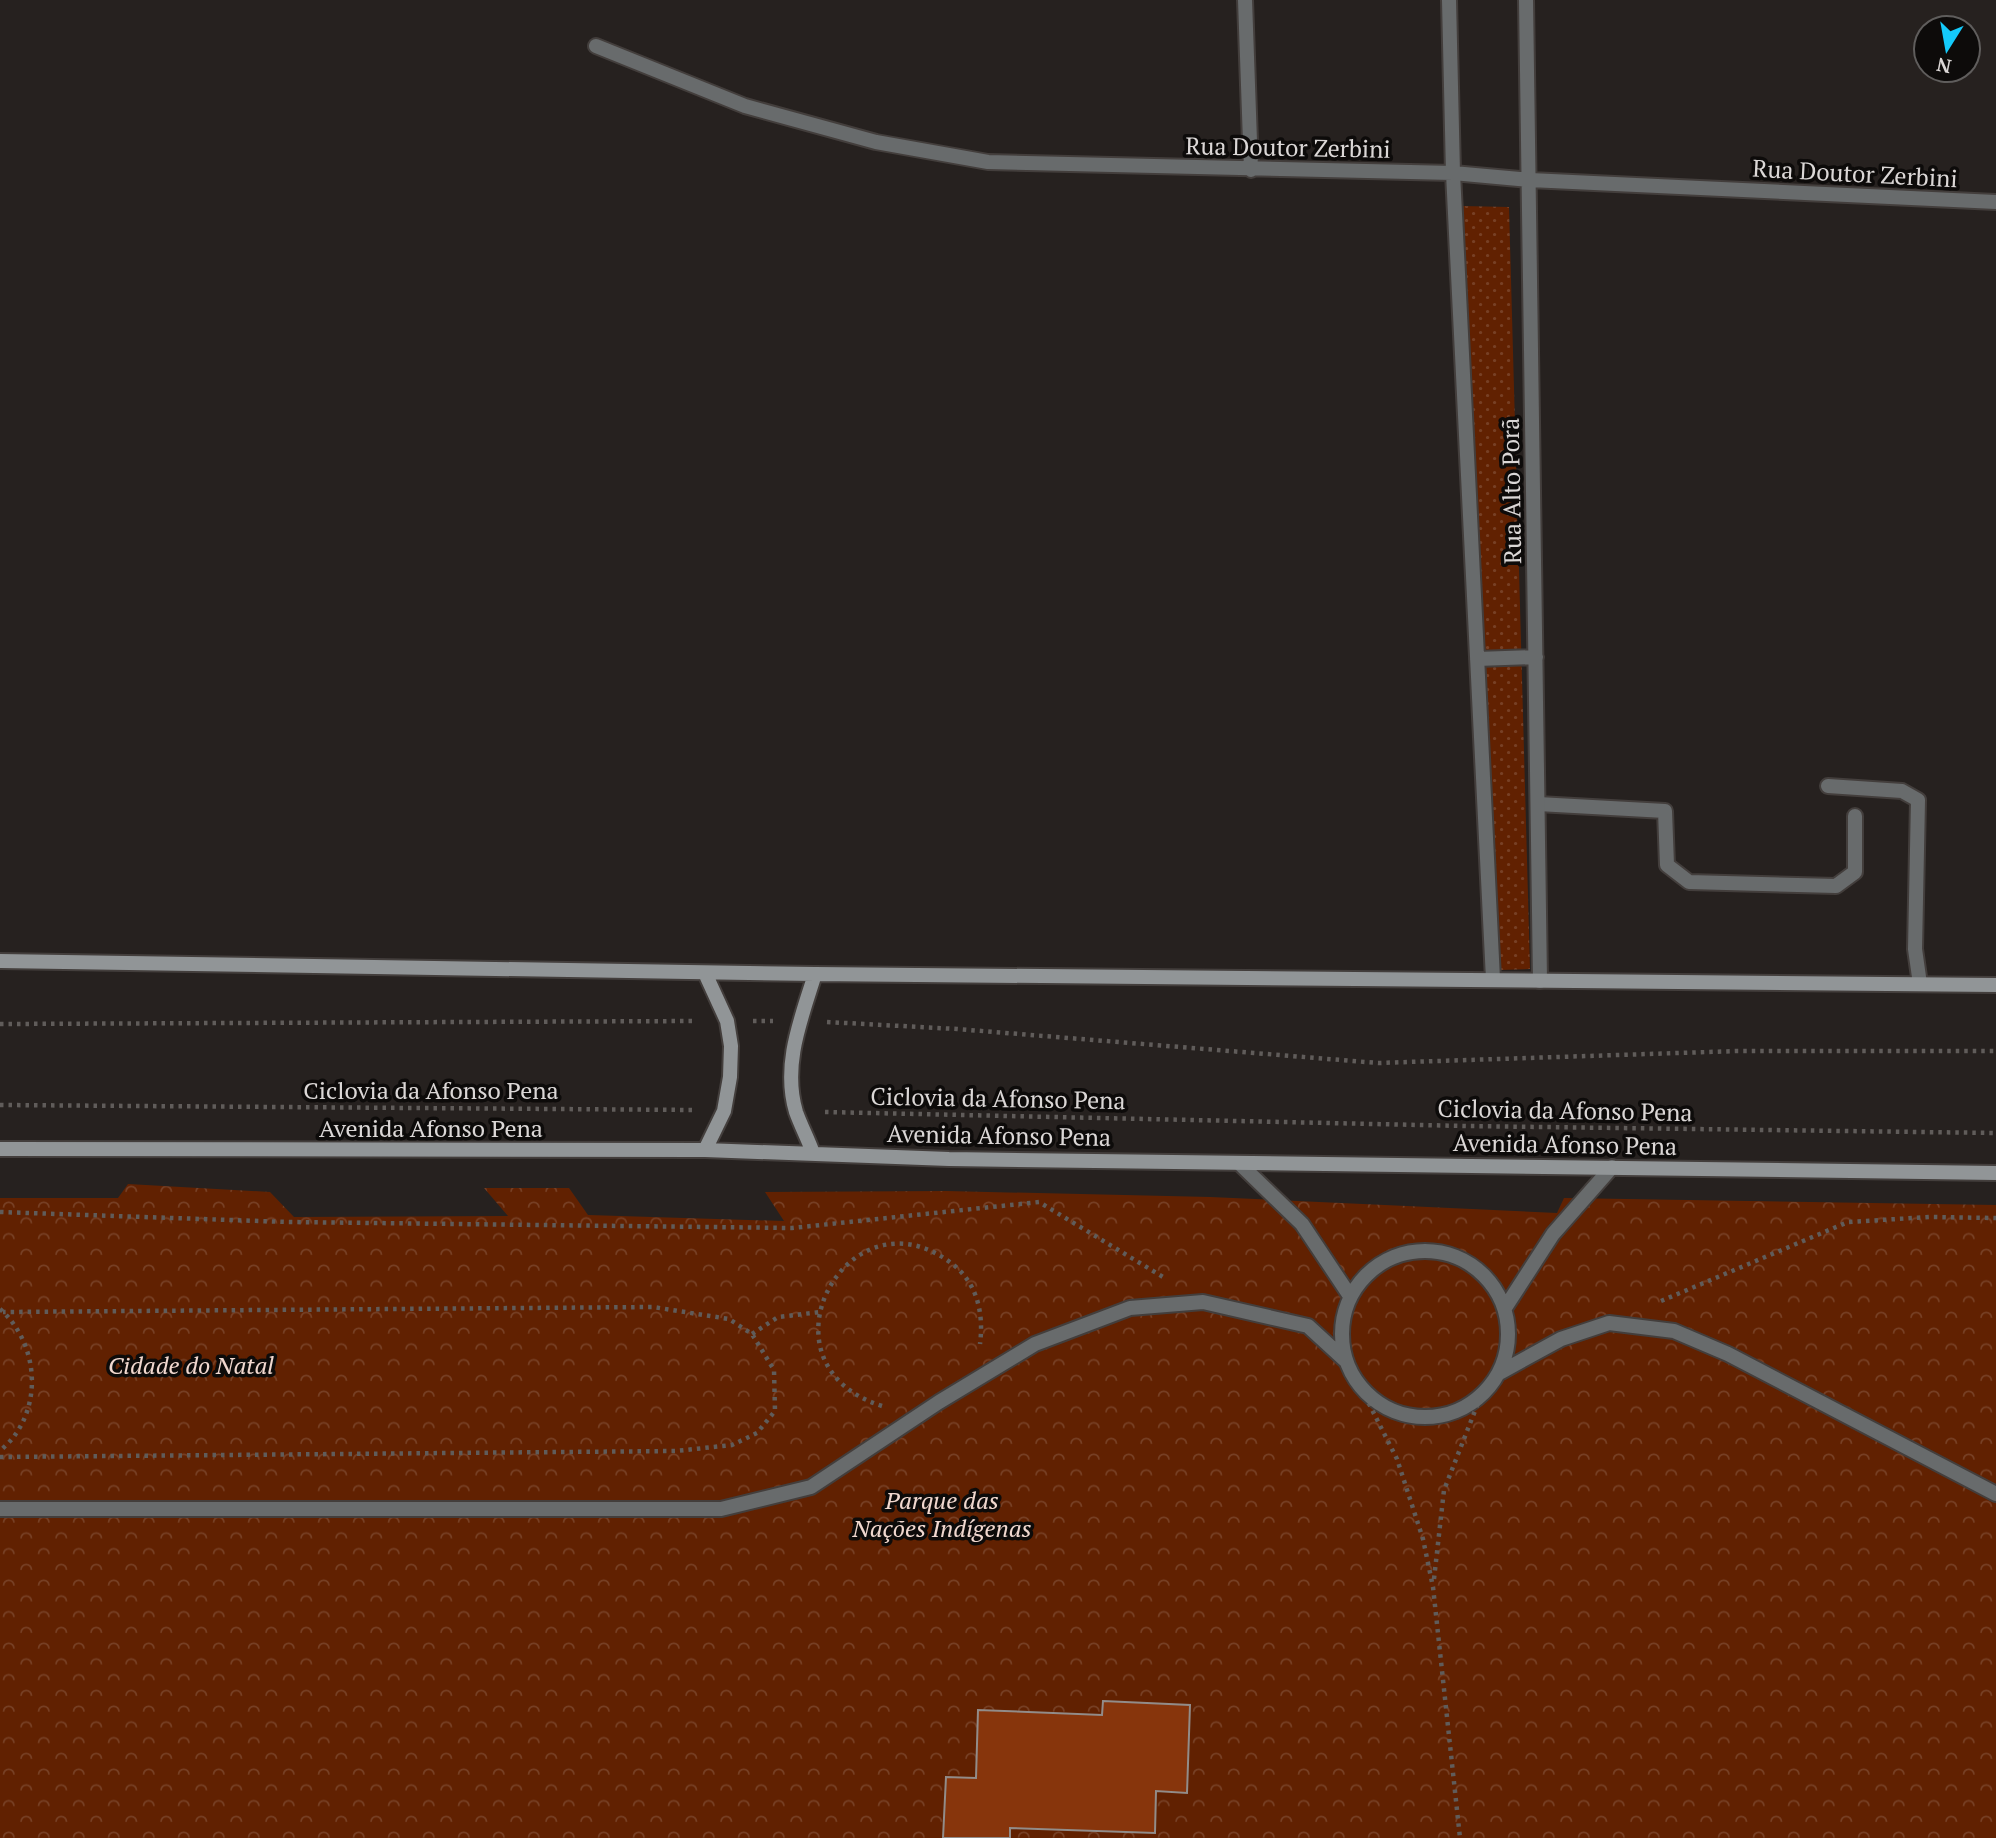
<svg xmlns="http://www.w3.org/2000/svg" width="1996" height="1838" viewBox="0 0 1996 1838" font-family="'PT Serif',serif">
<defs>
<pattern id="grass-dots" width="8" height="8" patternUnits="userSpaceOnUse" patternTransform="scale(1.75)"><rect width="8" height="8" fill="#612101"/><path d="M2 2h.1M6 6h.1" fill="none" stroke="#774025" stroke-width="1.8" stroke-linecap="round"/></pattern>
<pattern id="park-crowns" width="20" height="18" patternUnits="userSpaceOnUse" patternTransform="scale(1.75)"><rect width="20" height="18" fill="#612101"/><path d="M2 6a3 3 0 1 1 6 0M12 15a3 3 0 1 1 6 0" fill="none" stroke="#774025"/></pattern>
</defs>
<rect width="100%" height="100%" fill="#26211f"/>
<path fill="url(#grass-dots)" d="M1461,206L1509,207L1530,969L1500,970Z"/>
<path fill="url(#park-crowns)" d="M128,1184L270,1192L294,1217L508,1216L484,1188H569L588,1215L784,1221L765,1192L946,1191L1210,1197L1557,1213L1564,1198L1996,1205V1838H0V1198H118Z"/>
<path fill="#87350c" stroke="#928c89" stroke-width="2" d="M1103,1701L1190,1705L1187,1793L1156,1791L1155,1833L1010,1828V1838H943L946,1777L976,1778L978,1710L1102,1715Z"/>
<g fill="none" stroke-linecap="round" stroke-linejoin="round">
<g stroke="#433e3c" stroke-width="18">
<path id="lane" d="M1828,786L1902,791L1918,800L1915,949L1920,984
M1538,804L1665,811L1667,865L1689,882L1836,886L1855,872V816
M1239,1163L1302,1224L1350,1296
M1342 1334a83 83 0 1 1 166 0a83 83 0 1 1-166 0Z
M1505,1308L1553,1234L1612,1167
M1501,1372L1561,1339L1609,1323L1674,1331L1728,1354L1996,1494
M0,1509H721L811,1487L939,1402L1035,1344L1130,1308L1203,1302L1308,1326L1345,1360"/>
</g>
<g stroke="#433e3c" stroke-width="18">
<path id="street" d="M1245,0L1251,170
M1449,0L1453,173L1493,979
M1526,0L1540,981
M596,46L745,106L876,142L988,162L1453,173L1530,180L1996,202
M1477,659L1536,657"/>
</g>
<g stroke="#433e3c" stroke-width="18">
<path id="secondary" d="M0,961L815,974L1996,985
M0,1149L705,1150L949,1159L1996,1173
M705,1150L724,1111L730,1077L731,1046L727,1021L705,973
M813,1153C808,1139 801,1126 796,1112C782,1065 801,1019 815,974"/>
</g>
<path stroke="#605c5a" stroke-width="4.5" stroke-dasharray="3.5 5" stroke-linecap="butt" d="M753,1021H773
M827,1022L957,1029L1378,1063L1738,1051H1996
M0,1024L696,1021
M0,1105L693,1110
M825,1112L1466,1126L1996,1133
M0,1212L288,1222L792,1228L1039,1202L1163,1277
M1661,1301L1848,1222L1930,1217L1996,1218
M0,1309C35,1340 43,1396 15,1435C11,1441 5,1446 0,1451
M752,1334L778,1317L820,1312
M1361,1388L1397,1459L1423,1539L1433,1587L1460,1838
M882,1406C750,1364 848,1185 951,1263C977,1282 984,1313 980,1344
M0,1457L676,1451L732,1445L757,1433L775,1411L774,1370L752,1334L729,1319L653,1307L3,1312
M1434,1579L1444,1490L1480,1398"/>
<use href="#lane" stroke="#686b6c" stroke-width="14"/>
<use href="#street" stroke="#686b6c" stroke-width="14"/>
<use href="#secondary" stroke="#919597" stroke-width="14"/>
</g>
<g text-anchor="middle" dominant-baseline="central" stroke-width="7" stroke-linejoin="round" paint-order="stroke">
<g font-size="24" fill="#dbd7d6" stroke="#0d0b0a">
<text transform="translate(1288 147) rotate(1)">Rua Doutor Zerbini</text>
<text transform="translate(1855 173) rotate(3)">Rua Doutor Zerbini</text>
<text transform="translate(1511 491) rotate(-91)">Rua Alto Porã</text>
<text x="431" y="1090">Ciclovia da Afonso Pena</text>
<text transform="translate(998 1098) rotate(1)">Ciclovia da Afonso Pena</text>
<text transform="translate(1565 1110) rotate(1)">Ciclovia da Afonso Pena</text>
<text x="431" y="1128">Avenida Afonso Pena</text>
<text transform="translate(999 1135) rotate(1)">Avenida Afonso Pena</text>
<text transform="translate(1565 1144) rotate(1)">Avenida Afonso Pena</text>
</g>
<g font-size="24" font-style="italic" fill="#f1d8cf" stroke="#0d0b0a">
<text x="191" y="1365">Cidade do Natal</text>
<text x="942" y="1500">Parque das<tspan x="942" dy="28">Nações Indígenas</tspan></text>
</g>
</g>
<g transform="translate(1947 49) rotate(191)"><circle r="33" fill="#0d0b0a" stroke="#5f5d5c" stroke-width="2"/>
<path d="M0-5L12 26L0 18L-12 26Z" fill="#14cafb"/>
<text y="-10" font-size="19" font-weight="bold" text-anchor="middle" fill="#dbd7d6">N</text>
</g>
</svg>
